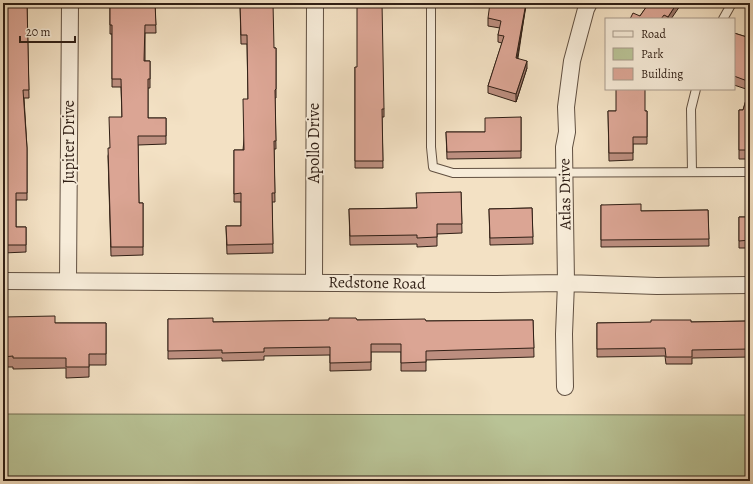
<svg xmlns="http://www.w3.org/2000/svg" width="753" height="484" viewBox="0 0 753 484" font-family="Alegreya,serif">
<rect width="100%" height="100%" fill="#f3e1c4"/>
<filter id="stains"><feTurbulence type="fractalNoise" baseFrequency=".005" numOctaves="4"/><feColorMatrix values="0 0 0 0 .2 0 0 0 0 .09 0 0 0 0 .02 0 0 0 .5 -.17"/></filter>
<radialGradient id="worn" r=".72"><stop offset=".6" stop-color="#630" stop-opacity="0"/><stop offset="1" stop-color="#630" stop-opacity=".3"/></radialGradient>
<path fill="#b9c396" stroke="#747156" d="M3,414L750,415V481H3Z"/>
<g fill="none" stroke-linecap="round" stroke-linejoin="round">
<g stroke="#615041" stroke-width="10">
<path id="service" d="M431,3V147L433,167L453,173L750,172
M723,19L732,3
M692,172L691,109L696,89"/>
</g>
<g stroke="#615041" stroke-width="18">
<path id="minor" d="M3,281L496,284L566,283L657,286L750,285
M68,281L70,3
M314,282L315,3
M565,387L564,334L566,283L564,147L567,132L566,107L572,61L586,9L589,3"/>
</g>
<use href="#service" stroke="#f7ecd9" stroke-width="8"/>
<use href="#minor" stroke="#f7ecd9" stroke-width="16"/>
</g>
<path fill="#bc8e7f" stroke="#301f15" d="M3,3H27L29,98H24L27,148V200H16V227H26V252L3,253Z
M155,3L156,33H145V61H150V88H148V118H166V144L138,145L139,203H143V255L111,256L108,156L110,148L122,117L121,87H112V34H110V5H128Z
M240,3L274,48H276V98H275L276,149H274L275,202H272L273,253L227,254L226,226H241V202H234V150H243L248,99L247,44H241Z
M526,3L518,58L527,68L516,102L488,93V86L502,43L498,42V35L500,28L488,26V18Z
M649,3L671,19H630L640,16Z
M734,33L750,38V159H739V110H743L749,90L734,85Z
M355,67L384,109V117H382L383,168H355Z
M608,111H647V144H633V160L609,161Z
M521,117V158L447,159L446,132H485Z
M461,192L462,233L437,234V246L417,247V244L350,245L349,209L416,208Z
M601,205L641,211L708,210L709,246L601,247Z
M532,208L533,244L490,245L489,209Z
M739,217H750V248H739Z
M3,317L55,323H106V365H89V377L66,378V368L13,369V367H3Z
M168,319L213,322L357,320L426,321L533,320L534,357L426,360V371H401V352H371V370L330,371V355L264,356V360L222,361V358L168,359Z
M750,321V357L692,358V364H666L665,356L597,357V323L691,322Z"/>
<path fill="#997468" stroke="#301f15" d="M526,3V6L516,65V58Z
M677,3H682L671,19H668V17Z
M527,61V68L516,102V94Z"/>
<path fill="#dba594" stroke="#301f15" d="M3,3H27L29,90H23L27,148V193H16V227H26V245H3Z
M128,3H155L156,25H145L144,61H150V79H148V118H166V136H138L139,203H143V247H111L108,148H110L109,117H122L121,79H112V25H110V5H128Z
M240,3H273L274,48H276V89L275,90L276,141H274L275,193H272L273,244L227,245L226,226H241V193L234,194V150H244L243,99H248L247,35H241Z
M357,3H382L384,109H382L383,161H355V67H357Z
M490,3H526L516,58L527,61L516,94L488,86L504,36L498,35L501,21L488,18Z
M649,3H677L668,17L664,15L661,19H630L633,13L640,16Z
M734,33L750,38V82L734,76Z
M750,87V150H739V110H743Z
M616,89H645V111H647V137H633V153H609L608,111H616Z
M521,117V151L447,152L446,132H485V118Z
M461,192L462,224H437V237L417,238V235L350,236L349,209L417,208L416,193Z
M641,204V211L708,210L709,239L601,240V205Z
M532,208L533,237L490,238L489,209Z
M739,217H750V240L739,241Z
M55,316V323H106V354H89V367H66V358H13V356L3,357V317Z
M213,318V322L329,320V318H356L357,320L425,319L426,321L533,320L534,348L426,351V362L401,363V344H371V362L330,363V347L264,348V352L222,353V350L168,351V319Z
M651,320H691V322L750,321V349L692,350V357H666L665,348L597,349V323L651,322Z"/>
<g text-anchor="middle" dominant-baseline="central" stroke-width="3.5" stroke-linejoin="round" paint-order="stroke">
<g font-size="16" fill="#301f15" stroke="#f7ecd9">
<text transform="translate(69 142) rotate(-90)">Jupiter Drive</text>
<text transform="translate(314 143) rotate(-90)">Apollo Drive</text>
<text transform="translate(565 194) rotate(-91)">Atlas Drive</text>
<text transform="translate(377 283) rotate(1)">Redstone Road</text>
</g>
</g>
<rect width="753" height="484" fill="none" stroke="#f3e1c4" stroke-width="16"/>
<rect x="4" y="4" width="745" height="476" fill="none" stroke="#301f15" stroke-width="2"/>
<rect x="8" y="8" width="737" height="468" fill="none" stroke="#301f15"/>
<rect x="605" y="18" width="130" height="72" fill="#f7ecd9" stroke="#a79a8b"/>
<rect x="613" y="31" width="20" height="6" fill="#f7ecd9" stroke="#a79a8b"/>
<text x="641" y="38" font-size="12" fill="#301f15">Road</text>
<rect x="613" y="48" width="20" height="12" fill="#b9c396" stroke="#a79a8b"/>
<text x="641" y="58" font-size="12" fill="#301f15">Park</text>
<rect x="613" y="68" width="20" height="12" fill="#dba594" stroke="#a79a8b"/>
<text x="641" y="78" font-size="12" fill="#301f15">Building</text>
<path d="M20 36v6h55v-6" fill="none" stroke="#301f15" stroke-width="2"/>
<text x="26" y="36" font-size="12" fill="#301f15" stroke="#f7ecd9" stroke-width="3" paint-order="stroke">20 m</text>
<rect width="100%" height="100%" filter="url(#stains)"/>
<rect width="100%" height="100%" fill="url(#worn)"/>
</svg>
